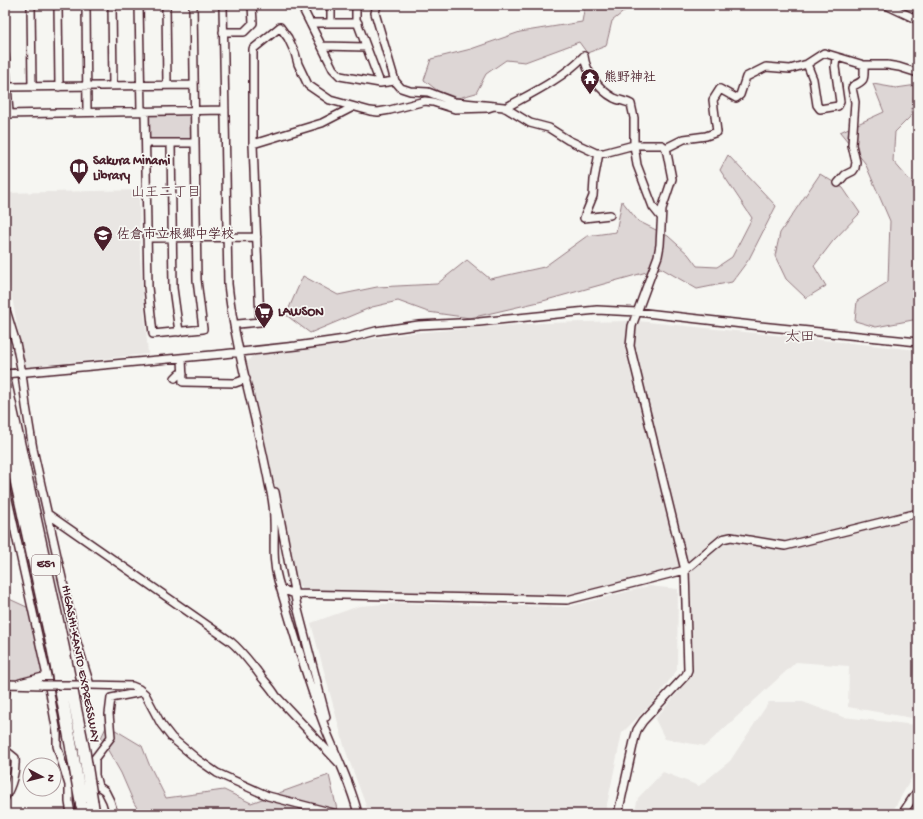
<svg xmlns="http://www.w3.org/2000/svg" width="923" height="819" viewBox="0 0 923 819" font-family="'Gochi Hand','Klee One',sans-serif">
<rect width="100%" height="100%" fill="#f6f6f2"/>
<filter id="ink" filterUnits="userSpaceOnUse"><feTurbulence type="fractalNoise" baseFrequency=".025" numOctaves="2"/><feDisplacementMap in="SourceGraphic" scale="8" xChannelSelector="R" yChannelSelector="G"/><feConvolveMatrix kernelMatrix="1 2 1 2 8 2 1 2 1" color-interpolation-filters="sRGB"/></filter>
<g filter="url(#ink)">
<path fill="#e9e6e3" d="M139,190L140,257L148,354L25,367L5,260V193Z
M628,321L626,353L681,566L566,595L305,591L298,585L247,363L252,356L411,333L543,323Z
M638,321L918,350V719L848,707L849,666L796,662L705,746L665,739L655,719L693,675L690,573L641,377L634,342Z
M649,586L678,589L677,670L655,700L622,733L605,814H369L345,749L311,623L359,606L398,603L567,607Z
M769,702H803L843,717L916,725L918,727V767L891,814H634L638,798L663,772L699,786L730,761Z
M918,796V814H906Z"/>
<path fill="#ddd6d5" stroke="#947a80" d="M585,5H632L612,21L606,46L587,53L579,42L525,62L506,60L486,74L476,93L458,98L438,91L424,80L431,59L471,49L520,32L582,22Z
M873,84L896,88L917,85L910,117L895,132L893,161L918,190V319L876,327L855,321L857,301L888,282L890,221L865,163L840,132L884,112Z
M192,114V139L148,141V115Z
M728,155L776,206L749,259L732,282L697,289L661,268L543,301L470,318L428,312L398,301L372,307L310,333L286,315L303,276L338,295L377,287L437,284L467,260L490,279L544,267L587,236L616,232L622,201L638,221L668,236L688,254L697,266L717,267L732,257L752,218L720,170Z
M820,174L843,188L860,213L833,241L814,266L826,286L806,298L786,279L775,256L780,233Z
M5,597L29,608L44,675L12,681L5,679Z
M107,725L142,746L149,764L166,798L224,790L251,803L329,775L338,814H238L234,810L229,814H141L134,803L121,773L101,738Z"/>
<g fill="none" stroke-linecap="round" stroke-linejoin="round">
<g stroke="#4a1f2b" stroke-width="10">
<path id="minor" d="M31,5L32,87
M58,5L59,87
M86,5L87,112
M112,5L113,86
M139,5L141,111
M166,5L167,85
M223,5L228,284C235,351 257,418 269,484C272,496 274,508 274,520C275,541 272,560 278,580C293,630 307,681 326,730C337,758 351,784 358,814
M304,5V11L333,69L340,76L380,83L395,81
M331,5V23
M356,5V19L380,83
M377,5L375,13L395,81L401,88L410,91L428,92L454,102L504,107L530,123L549,128L568,140L596,153H604L634,145H662L666,148
M886,5L918,20
M310,23H358
M223,32H244L253,23L252,5
M322,46L366,47
M5,56L9,113
M584,56C586,72 599,90 614,98C620,101 626,101 631,104L634,118V145L637,165L653,207L661,217
M807,64L813,79L817,105L820,109L838,106L840,102L835,67L836,57
M7,87L194,85
M505,108C532,93 562,79 584,56
M145,111L148,287L153,334L203,329L197,280L193,5
M5,114L225,110
M146,143H195
M171,143L173,288L179,332
M253,144L322,123L353,107
M599,153L594,180L593,196L584,218L610,215
M838,183L845,175L853,171L855,168L856,162L852,145L855,102L852,88L853,86C866,80 864,79 864,65
M147,238L257,237
M5,307L16,343L22,373L26,406L33,449L75,636L90,685L132,686L139,689L145,694L161,724L172,738L197,759L217,773L268,796L337,814
M238,324L260,322L253,144V49L280,27L288,38L295,53L298,64L308,85L330,100L370,111L378,112L390,110L425,101L433,102L455,109L488,108L494,106
M182,358L183,382L235,383L246,379
M5,374L223,354L296,346L345,339L376,331L419,325L479,322L597,310L637,312L760,326L918,342
M175,378L179,374H183
M5,486L47,676L57,733V746L69,785V802L71,814
M275,492L297,606L326,717
M48,514L230,641C241,650 248,660 257,671C263,680 271,687 276,696L339,763
M281,589L295,594L567,600L685,570L722,539L731,537L785,546L918,513
M20,683L47,676
M5,696L7,684L42,685
M5,750L15,758C16,771 12,786 5,797
M114,814L110,801L105,791L98,786L95,775V758L111,737L109,714L111,698L142,692
M618,814L634,741L637,730L643,721L686,675L688,670L685,570L630,346L632,326L658,256L660,245L662,209L672,179L666,148L684,139L706,136L717,132L713,100L720,89L736,98L740,95L746,77L766,67L790,69L807,64L824,53L864,65H887L899,67L918,73
M902,814L918,790"/>
</g>
<g stroke="#4a1f2b" stroke-width="14">
<path id="highway" d="M5,380L63,646L84,751
M5,430L53,649L72,750
M81,801L83,814
M92,802L94,814"/>
</g>
<use href="#minor" stroke="#f6f6f2" stroke-width="7"/>
<use href="#highway" stroke="#f6f6f2" stroke-width="11"/>
<g stroke="#4a1f2b" stroke-width="10" stroke-linecap="butt">
<path id="minor-bridge" d="M42,685H90"/>
</g>
<g stroke="#4a1f2b" stroke-width="14" stroke-linecap="butt">
<path id="highway-bridge" d="M72,750L81,801
M84,751L92,802"/>
</g>
<use href="#minor-bridge" stroke="#f6f6f2" stroke-width="7"/>
<use href="#highway-bridge" stroke="#f6f6f2" stroke-width="11"/>
</g>
</g>
<defs>
<g id="temple-pin" transform="scale(1)"><path d="M0 17L-7.5 6A9.5 9.5 0 1 1 7.5 6Z" fill="#4a1f2b" stroke="#f6f6f2"/><path d="M0-6L5-2H3V0L6.5 2.5H4V6H1.5V3h-3V6H-4V2.5H-6.5L-3 0V-2H-5Z" fill="#fff"/></g>
<g id="library-pin" transform="scale(1)"><path d="M0 17L-7.5 6A9.5 9.5 0 1 1 7.5 6Z" fill="#4a1f2b" stroke="#f6f6f2"/><path d="M-6-4Q-3-5.5-.7-3.5V5Q-3 3-6 4ZM6-4Q3-5.5 .7-3.5V5Q3 3 6 4Z" fill="#fff"/></g>
<g id="school-pin" transform="scale(1)"><path d="M0 17L-7.5 6A9.5 9.5 0 1 1 7.5 6Z" fill="#4a1f2b" stroke="#f6f6f2"/><path d="M0-5L7-2L0 1L-7-2ZM-4 1L0 2.5L4 1V4Q0 6-4 4Z" fill="#fff"/></g>
<g id="supermarket-pin" transform="scale(1)"><path d="M0 17L-7.5 6A9.5 9.5 0 1 1 7.5 6Z" fill="#4a1f2b" stroke="#f6f6f2"/><path d="M-6-5.5h2.5l.6 2H6L4.5 2H-2.5L-4.4-4H-6ZM-1.5 3.2a1.3 1.3 0 1 0 .1 0ZM3 3.2a1.3 1.3 0 1 0 .1 0Z" fill="#fff"/></g>
</defs>
<g fill-rule="evenodd">
<use href="#temple-pin" x="590" y="78"/>
<use href="#library-pin" x="79" y="168"/>
<use href="#school-pin" x="103" y="235"/>
<use href="#supermarket-pin" x="264" y="312"/>
</g>
<g text-anchor="middle" dominant-baseline="central" stroke-width="3.5" stroke-linejoin="round" paint-order="stroke">
<rect fill="#f6f6f2" stroke="#7e6067" stroke-width="1" x="32" y="555" width="28" height="20" rx="3"/>
<g font-size="12" font-weight="bold" fill="#4a1f2b">
<text x="46" y="565">E51</text>
</g>
<g font-size="13" font-weight="bold" fill="#4a1f2b" stroke="#f6f6f2" text-anchor="start">
<text x="604" y="78">熊野神社</text>
<text x="93" y="161">Sakura Minami<tspan x="93" dy="15">Library</tspan></text>
<text x="117" y="235">佐倉市立根郷中学校</text>
<text x="278" y="312">LAWSON</text>
</g>
<g font-size="13" fill="#4a1f2b" stroke="#f6f6f2">
<text transform="translate(80 664) rotate(79)">HIGASHI-KANTO EXPRESSWAY</text>
</g>
<g font-size="14" fill="#4a1f2b" stroke="#f6f6f2">
<text x="166" y="193">山王二丁目</text>
</g>
<g font-size="15" fill="#4a1f2b" stroke="#f6f6f2">
<text x="800" y="338">太田</text>
</g>
</g>
<rect width="923" height="819" fill="none" stroke="#f6f6f2" stroke-width="20"/>
<rect x="10" y="10" width="903" height="799" fill="none" stroke="#4a1f2b" stroke-width="1.5" filter="url(#ink)"/>
<g transform="translate(42 777) rotate(97)"><circle r="19" fill="#f6f6f2" stroke="#b1a0a2"/>
<path d="M0-3L7 15L0 10L-7 15Z" fill="#4a1f2b"/>
<text y="-6" font-size="11" font-weight="bold" text-anchor="middle" fill="#4a1f2b">N</text>
</g>
</svg>
